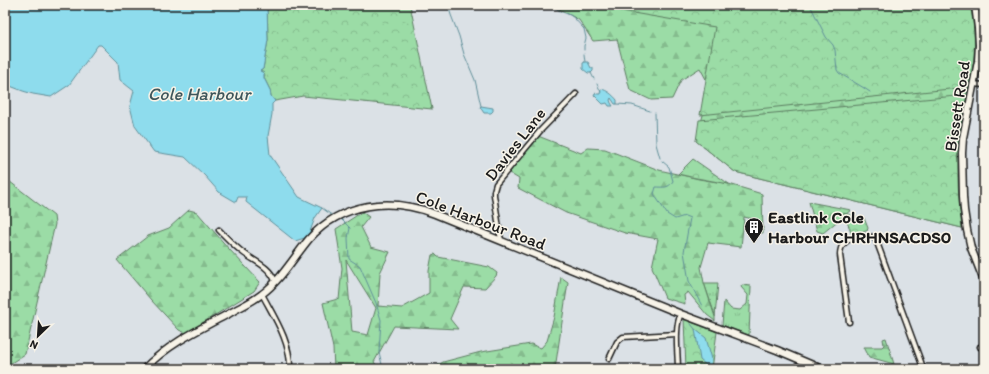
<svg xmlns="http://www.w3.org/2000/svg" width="989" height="374" viewBox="0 0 989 374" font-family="Itim,sans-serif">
<defs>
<pattern id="grass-tufts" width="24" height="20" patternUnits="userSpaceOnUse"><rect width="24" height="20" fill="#9bdca6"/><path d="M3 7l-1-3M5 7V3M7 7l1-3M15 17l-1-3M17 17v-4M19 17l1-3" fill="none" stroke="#85bc8e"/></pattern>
<pattern id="forest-firs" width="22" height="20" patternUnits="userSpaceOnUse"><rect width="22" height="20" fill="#9bdca6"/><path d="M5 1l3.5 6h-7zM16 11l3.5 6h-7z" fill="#85bc8e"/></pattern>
<pattern id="park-crowns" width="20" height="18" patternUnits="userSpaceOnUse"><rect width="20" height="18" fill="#9bdca6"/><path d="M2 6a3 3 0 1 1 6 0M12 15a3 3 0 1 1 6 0" fill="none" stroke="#85bc8e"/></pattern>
</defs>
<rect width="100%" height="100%" fill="#dbe1e6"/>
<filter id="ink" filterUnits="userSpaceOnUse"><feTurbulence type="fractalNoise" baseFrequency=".025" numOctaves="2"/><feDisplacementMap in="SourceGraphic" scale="8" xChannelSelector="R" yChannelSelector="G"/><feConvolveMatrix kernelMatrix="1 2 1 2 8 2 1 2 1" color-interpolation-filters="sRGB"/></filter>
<g filter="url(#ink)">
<path fill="url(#grass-tufts)" stroke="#5c7c61" d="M704,283H718L715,317V315Z
M742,285L751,286L749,335L722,325L724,301L731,309L740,310L747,304L748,295L741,287Z"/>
<path fill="url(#forest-firs)" stroke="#5c7c61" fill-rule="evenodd" d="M552,5H968L978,50L972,59L971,76L960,125L958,169L962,228L735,172L696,141L703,115V99L708,83L700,68L681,80L672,99L651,100L630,90L617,39L593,41L579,20Z
M538,136L581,153L588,148L605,149L659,170L699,179L729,184L762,194L763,233L753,231V230L760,231V224L758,220L744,217L741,247L708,243L701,267L704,283L715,317V321L707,315L688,292L684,295L685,304L665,298L652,267L658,239L625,233L566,213L518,188L519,179L509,173Z
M5,178L54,216L55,224L25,354L5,367Z
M809,202L851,210L823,233L817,231Z
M189,210L197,212L229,249L260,282L254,291L186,333L179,330L151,300L117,260L148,236L169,228Z
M362,212L369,217L361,227L371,247L390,252L380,273L378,306L402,308L429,293V271L432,255L435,254L438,257L489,267L497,273L496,276L485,288L464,287L450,319L458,329L394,326L374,362L379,369H334L333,348L323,303L338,299L339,300L342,268L336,229ZM346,260L376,308L368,335L352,332Z
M561,277L568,282L555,369H432L443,362L481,352L531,344L541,348L547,341L554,317Z
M886,338L894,364L869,357L864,347H882L884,345L883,339Z"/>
<path fill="url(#park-crowns)" stroke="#5c7c61" d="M267,5H410L432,109L303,96L275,101L271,96L270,90L264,78V73L260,71L263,69L268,40Z
M586,5H970C975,27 976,49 972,72C971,77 970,82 969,87L700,115L715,27Z
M967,95C956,139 956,183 962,228L735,172L696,141L699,120Z
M693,159L729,184L691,177L678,174Z
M843,213L864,218L868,228L867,231L851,233L850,229Z
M684,319L717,332L712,369H686Z"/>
<path fill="#8edced" stroke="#608f99" d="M5,5H267L268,40L263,69L260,71L264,73V78L270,90L271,96L275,101L272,104V114L268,136L270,155L299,197L322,208L315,218L308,237L295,241L246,202L247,197H238L236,202L219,192L205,176L185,157L154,152L135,126L130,106L134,91L120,80L118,62L101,45H98L69,85L51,97L33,94L23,91L5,84Z
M585,62H588L591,68H593V71L591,73H588L583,69V63Z
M601,89C607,90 613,95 617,100V104H615L611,98L610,100L611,103L613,106H609L607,103L603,104L594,95L595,93L597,94H600Z
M481,106L493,108V111L491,113H484L480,107Z
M695,329L706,338L712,359L711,368L707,366L700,360Z"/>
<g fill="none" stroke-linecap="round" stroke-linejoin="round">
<path stroke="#608f99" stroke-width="1" d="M448,5L451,15L459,36L464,54L475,80L481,106
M551,5L560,11L570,15L574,18L584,29L586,38L584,46V50
M810,5L826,37L833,45L835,50L837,70L839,73L864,88L870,92
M584,54L585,62
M591,73L594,79
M597,84L601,92
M617,104L632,105L650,111
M655,113L656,144L660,158
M662,161L669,167L673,181C668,189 664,187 656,187L654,194L667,214L675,219L685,216L690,218L684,252L689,281L702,306
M322,208L333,216
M340,218L350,228L348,238L349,259L360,266L376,303L381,320L379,352L383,369
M691,324L695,329"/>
<g stroke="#1c1c1c" stroke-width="7">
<path id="street" d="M973,84L984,85
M219,230C227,238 235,247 245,254C256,262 270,267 275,281
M501,241L494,195V191L496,184L540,131L576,94
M262,294C274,317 291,342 290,369
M849,322L840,255C840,236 860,236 875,237L921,362L923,369
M980,347L984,346
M609,359L617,342L623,337L677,334
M678,369C678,355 674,326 681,314"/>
</g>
<g stroke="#1c1c1c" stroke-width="9">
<path id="secondary" d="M975,5L978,28L979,45L978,61L963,138L962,153L963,196L964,210L967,230L971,248L984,281
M144,369C168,344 200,329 230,313C240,307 252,302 262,294C281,280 294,257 309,239C342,202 390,197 435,214L681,314L777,350L822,369"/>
</g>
<use href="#street" stroke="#f7f3e8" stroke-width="4"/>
<use href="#secondary" stroke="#f7f3e8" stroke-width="6"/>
</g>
</g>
<defs>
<g id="building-pin" transform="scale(1)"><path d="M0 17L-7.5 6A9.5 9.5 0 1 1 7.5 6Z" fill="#1c1c1c" stroke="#f7f3e8"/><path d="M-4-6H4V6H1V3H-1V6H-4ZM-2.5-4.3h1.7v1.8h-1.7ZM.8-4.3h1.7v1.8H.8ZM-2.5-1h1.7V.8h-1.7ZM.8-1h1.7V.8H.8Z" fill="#fff"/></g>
</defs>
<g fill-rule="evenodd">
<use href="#building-pin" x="754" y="227"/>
</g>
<g text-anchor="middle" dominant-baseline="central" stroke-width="3" stroke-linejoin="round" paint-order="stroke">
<g font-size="17" fill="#1c1c1c" stroke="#f7f3e8">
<text transform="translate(957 106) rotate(-81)">Bissett Road</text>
<text transform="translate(515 144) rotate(-52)">Davies Lane</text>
<text transform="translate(481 220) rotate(21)">Cole Harbour Road</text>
</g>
<g font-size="17" font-weight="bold" fill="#1c1c1c" stroke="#f7f3e8" text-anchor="start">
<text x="768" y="217">Eastlink Cole<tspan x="768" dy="20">Harbour CHRHNSACDS0</tspan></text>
</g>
<g font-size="18" font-style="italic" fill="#3e565b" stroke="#f7f3e8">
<text x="199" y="94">Cole Harbour</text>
</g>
</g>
<rect width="989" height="374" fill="none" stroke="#f7f3e8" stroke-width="20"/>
<rect x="10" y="10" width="969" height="354" fill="none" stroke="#1c1c1c" stroke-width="1.5" filter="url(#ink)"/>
<g transform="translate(38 336) rotate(205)" stroke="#f7f3e8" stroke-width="3" paint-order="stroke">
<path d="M0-3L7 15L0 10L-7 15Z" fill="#1c1c1c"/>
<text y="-6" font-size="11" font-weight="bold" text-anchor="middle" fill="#1c1c1c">N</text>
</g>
</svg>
